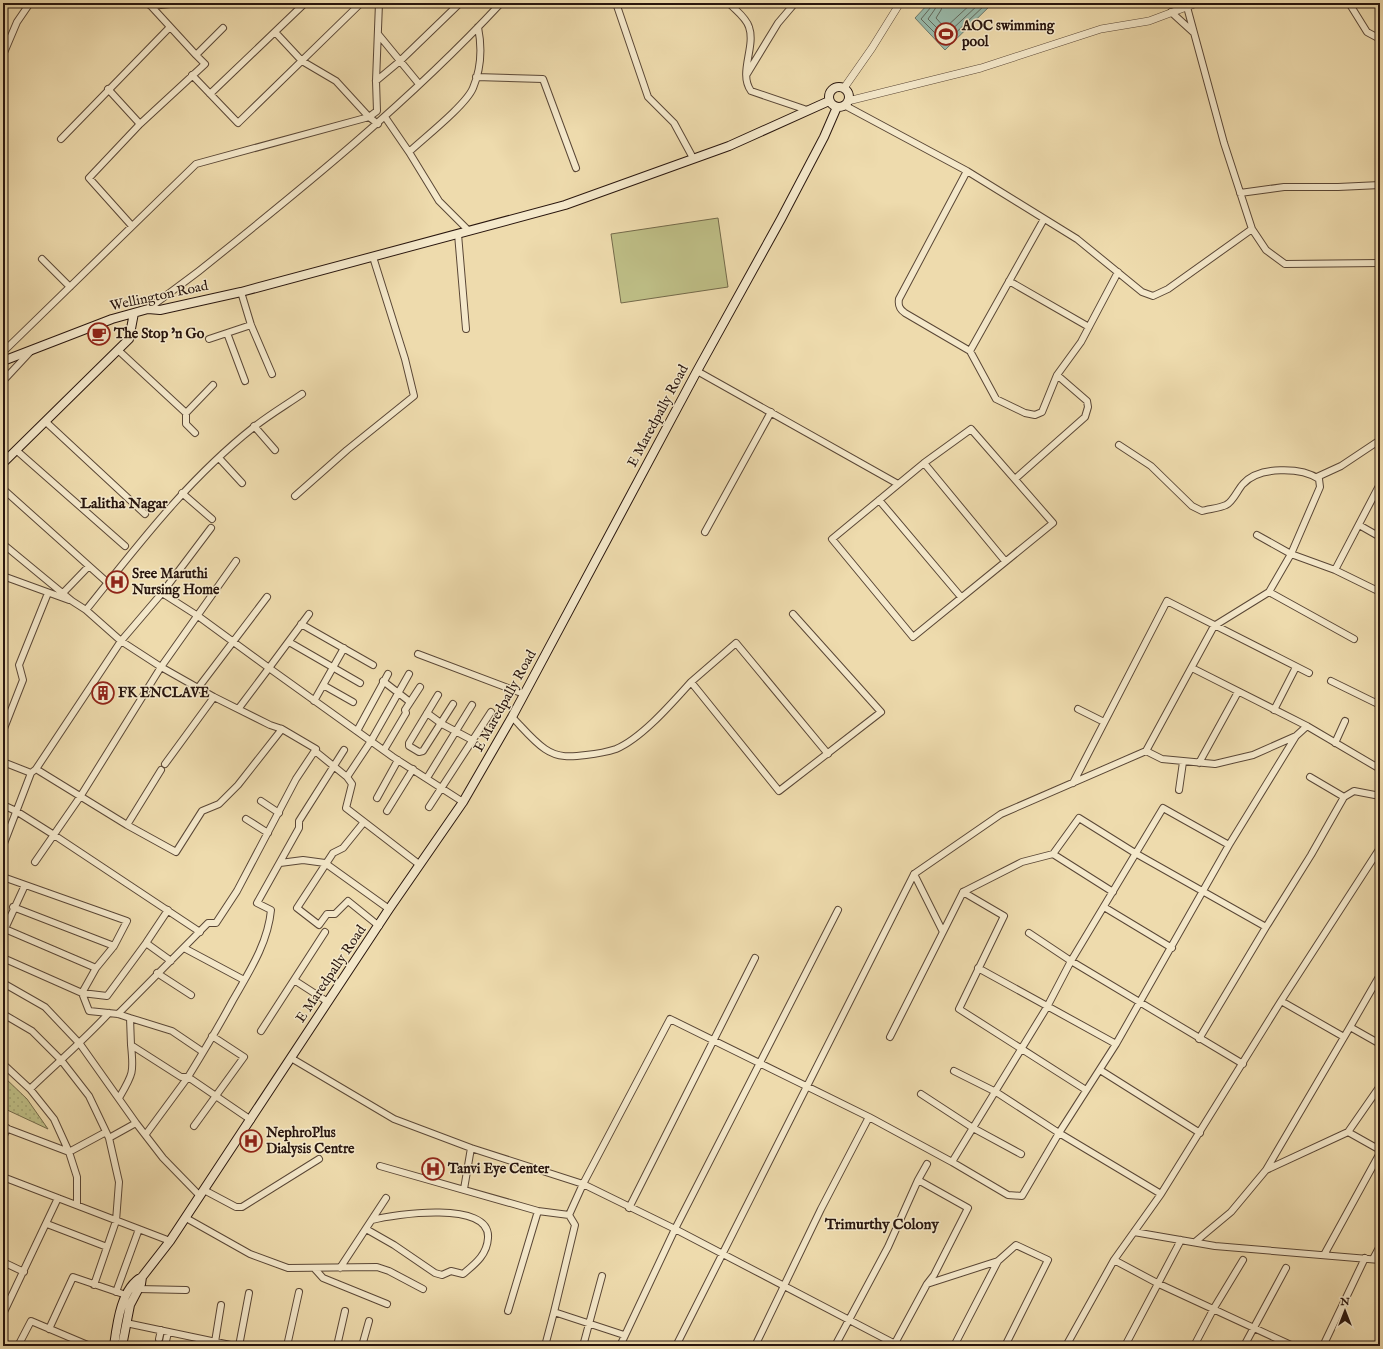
<svg xmlns="http://www.w3.org/2000/svg" width="1383" height="1349" viewBox="0 0 1383 1349" font-family="'IM FELL English',serif">
<defs>
<pattern id="grass-dots" width="8" height="8" patternUnits="userSpaceOnUse"><rect width="8" height="8" fill="#bebe86"/><path d="M2 2h.1M6 6h.1" fill="none" stroke="#a3a372" stroke-width="1.8" stroke-linecap="round"/></pattern>
</defs>
<rect width="100%" height="100%" fill="#eedbad"/>
<filter id="stains"><feTurbulence type="fractalNoise" baseFrequency=".005" numOctaves="4"/><feColorMatrix values="0 0 0 0 .2 0 0 0 0 .09 0 0 0 0 .02 0 0 0 .5 -.17"/></filter>
<radialGradient id="worn" r=".72"><stop offset=".6" stop-color="#630" stop-opacity="0"/><stop offset="1" stop-color="#630" stop-opacity=".3"/></radialGradient>
<path fill="url(#grass-dots)" stroke="#746a4a" d="M3,1076L27,1099L48,1129L3,1108Z"/>
<path fill="#bebe86" stroke="#746a4a" d="M718,218L728,287L621,303L611,234Z"/>
<path fill="#99bbac" stroke="#6c796d" d="M929,3H993L945,50L915,18Z"/>
<g fill="none" stroke-linecap="round" stroke-linejoin="round">
<path stroke="#61685d" stroke-width="1" d="M932,3L931,7L921,19L945,43L987,3
M937,3L935,9L928,19L945,36L980,3
M943,3L941,10L936,18L945,28L972,3"/>
<g stroke="#5a4736" stroke-width="8">
<path id="minor" d="M147,3L151,6L180,3
M616,3L648,97L674,123L693,158
M729,3C735,10 746,17 749,27C756,47 738,73 751,91L807,110
M1349,3L1367,32L1380,39
M151,6L196,55L223,28
M1171,12L1193,32
M378,34L419,84
M3,55L17,22L30,3
M747,74L778,23L795,3
M192,75L238,123L361,3
M476,77L543,79L576,168
M376,81L400,61L460,3
M108,89L140,124
M210,94L305,3
M844,105L967,171L1077,239L1142,292L1153,296L1168,289L1252,229L1224,143L1187,7
M385,117L409,152C424,138 466,105 473,88C481,69 482,47 478,27
M378,124L369,117L377,111L376,81L379,3
M61,139L169,28
M409,152L439,201L469,231
M967,171L899,299C898,305 899,309 905,313L970,351
M1240,193L1284,187H1338L1380,185
M1044,219L970,351L996,399L1025,413L1035,415L1042,412L1057,375L1081,342L1118,272
M132,226L89,178L140,124L205,64L196,55
M1252,229L1266,250L1285,264L1380,263
M458,234L466,329
M42,259L70,287
M1009,281L1089,327
M241,292L251,325L272,374
M148,309C165,296 182,284 199,271C304,187 409,102 501,3
M227,333L245,381
M209,339L251,325
M118,350L186,413V424L195,433
M3,352L196,164L369,117L336,81L302,61L275,32
M697,371L898,484
M3,381L30,352
M186,413L213,385
M46,422L145,514
M254,426L275,450
M971,429L1053,523L913,637L832,539L924,463Z
M16,450L125,546
M219,458L242,483
M924,463L1005,561
M1317,477L1341,466L1380,440
M1015,479L1085,417L1088,407L1087,401L1057,375
M3,489L108,583
M182,493L212,519
M295,496L347,450L414,396L405,359L373,257
M879,500L961,597
M1359,525L1380,537
M211,528L162,593L198,616L269,668L239,708
M705,532L771,412
M1257,535L1291,554L1335,570L1380,592
M3,544L72,601L86,610C138,545 188,479 254,427C269,415 286,405 302,394
M1335,570L1380,484
M3,576L69,600
M1269,592L1354,639
M63,593L89,566
M86,610L121,641L161,667L214,697L270,725L282,729L316,749L296,779L237,891L216,923H208L118,1014
M309,614L269,668L393,757L463,802
M301,624L373,665
M289,642L360,683
M418,654L524,694
M1192,668L1307,726L1380,769
M383,681L410,702
M1331,681L1380,705
M691,682L736,643L828,754
M323,685L353,702
M198,688L267,597
M438,695L409,743V746L419,752L423,751L453,704
M314,701L344,648
M1078,709L1104,722
M1274,710L1296,667
M427,713L442,724L472,740
M512,717C522,727 533,741 545,749C558,758 571,757 586,755C595,754 607,752 616,749C642,738 672,703 691,682L779,791L881,712L793,614
M3,731L23,680L19,665L48,593
M357,731L388,674
M1335,743L1345,721
M384,750L406,713L405,710L420,687
M315,751L347,777L352,784L346,808L420,865
M1146,751L1162,759L1215,764L1253,755L1296,736L1307,726
M3,762L31,773L3,846
M1199,763L1238,692
M165,764L214,697
M36,769L127,825
M161,770L127,825L176,852L202,811L219,804L238,785L282,729
M31,773L36,769L121,641L162,593
M347,777L371,741L409,674
M1310,777L1344,797
M427,778L472,705
M1073,783L1167,601L1309,673
M1179,790L1183,762
M377,798L398,760
M261,801L279,813
M3,805L16,811L54,835L200,932
M429,807L491,712
M387,811L413,769
M246,819L268,833
M364,822L343,848L333,853L297,908L319,925L327,914H335L348,901L379,926
M1053,854L1113,892
M35,862L80,797L161,667L236,561
M280,863L303,860L325,863L389,909
M914,874L1001,814L1146,751L1214,626L1269,592L1291,554L1320,487L1319,479C1301,467 1259,466 1243,484C1238,489 1233,502 1226,505C1220,508 1209,509 1202,511L1192,506L1151,466L1119,445
M3,877L127,921L114,946L96,968L82,993L89,1011L118,1014L130,1018L131,1045
M963,892L1022,862L1053,854L1079,818L1135,853L1266,927L1199,1039
M13,907L114,946
M1104,907L1172,948
M1266,927L1311,855L1344,797L1354,791L1380,796
M5,929L96,968
M3,933L25,885
M1029,933L1071,961L1243,1064
M146,943L171,961
M184,948L244,980
M3,958L82,993L107,996L146,943L168,910
M978,968L1116,1044
M157,973L191,995
M1380,975L1350,1027L1380,1044
M294,980L328,1002
M3,983L45,1007L80,1044L136,1123
M1281,1001L1344,1037
M3,1014L32,1031L61,1060L89,1096L109,1138
M130,1018L172,1031L203,1052
M261,1031L325,932
M890,1037L943,932
M291,1058L394,1119L471,1148L583,1184L675,1229L899,1346
M3,1064L30,1089L54,1119L69,1152L77,1177V1205
M1100,1070L1200,1133
M954,1071L996,1092L1059,1133L1161,1194
M30,1089C56,1064 84,1040 109,1013
M921,1094L973,1128L1021,1154
M119,1098C133,1074 134,1073 131,1045L181,1077H188L146,1134
M251,1120L188,1077C204,1051 219,1026 233,1000C249,972 268,943 271,910L257,903L299,828V821L344,750
M194,1126L244,1057L212,1036
M3,1127L69,1152L106,1132
M1348,1132L1380,1086
M3,1138L7,1128
M952,1162L1047,1007L1071,961L1163,808L1229,845
M380,1166L538,1211L569,1215
M1266,1170L1350,1027
M3,1177L170,1241
M918,1180L968,1208L934,1275L927,1284
M464,1189L471,1148
M204,1190L236,1207H242L319,1159
M629,1208L755,958
M186,1218L250,1254L288,1268L377,1267L389,1271L423,1289
M47,1224L107,1247
M366,1229L394,1245L435,1273L442,1275L451,1271L463,1274C475,1264 487,1255 488,1238C491,1200 394,1214 372,1220
M1134,1232L1215,1246L1380,1260
M1195,1242L1231,1212L1266,1170L1348,1132L1380,1150
M1324,1255L1380,1153
M1373,1259L1380,1246
M1114,1260L1159,1284L1293,1346
M3,1262L24,1272
M314,1268L323,1278L387,1304
M340,1268L386,1198
M94,1285L116,1221L119,1182L109,1138L136,1123L163,1158L200,1196
M138,1289L186,1290
M116,1292L139,1229
M508,1311L538,1211
M3,1314L58,1198
M126,1323L235,1346
M49,1329L73,1277L126,1295
M624,1335L554,1312L575,1225L569,1215L583,1184L670,1019L869,1117L952,1162L1008,1195L1022,1196L1059,1133L1116,1044L1229,845L1296,736
M159,1339L161,1330
M215,1342L221,1305
M894,1345L927,1284L998,1261L1016,1245L1048,1260L1005,1346
M18,1346L31,1321L90,1346
M165,1346L168,1332
M239,1346L249,1293
M287,1346L299,1292
M337,1346L345,1311
M362,1346L369,1321
M545,1346L554,1312
M583,1346L602,1276
M620,1346L675,1229L838,910
M676,1346L914,874L943,932L963,892L1004,916L959,1009L1086,1090
M755,1346L821,1209L869,1117
M835,1346L888,1247L918,1180L927,1164
M954,1346L998,1261
M1066,1346L1114,1260L1161,1194L1281,1001L1380,848
M1125,1346L1181,1240
M1194,1346L1214,1308L1243,1260
M1244,1346L1286,1268
M1323,1346L1365,1258"/>
</g>
<g stroke="#5a4736" stroke-width="8">
<path id="tertiary" d="M844,88L872,48L900,3
M848,101L981,68L1101,29L1149,21L1197,3"/>
</g>
<g stroke="#29160e" stroke-width="10">
<path id="secondary" d="M829 97a10 10 0 1 1 20 0a10 10 0 1 1-20 0Z
M3,361L112,319L148,309L160,310L241,292L565,205L729,146L829,101
M3,463L129,339L134,313
M114,1346C117,1324 121,1288 142,1277L170,1241L389,909L463,802L512,717L697,371L781,219L824,137L837,107
M122,1346L130,1305L141,1284L142,1277"/>
</g>
<use href="#minor" stroke="#f4e8ca" stroke-width="6"/>
<use href="#tertiary" stroke="#f4e8ca" stroke-width="7"/>
<use href="#secondary" stroke="#f4e8ca" stroke-width="8"/>
</g>
<defs>
<g id="stadium-ring" transform="scale(1.15)"><circle r="9.5" fill="#f4e8ca" stroke="#8f2418" stroke-width="1.5"/><path d="M0-5a6.5 5 0 1 0 0 10a6.5 5 0 1 0 0-10ZM-3.5-1.8h7v3.6h-7Z" fill="#8f2418"/></g>
<g id="cafe-ring" transform="scale(1.15)"><circle r="9.5" fill="#f4e8ca" stroke="#8f2418" stroke-width="1.5"/><path d="M-5.5-4.5H6V0H3Q3 3.5 0 3.5H-2.5Q-5.5 3.5-5.5 0ZM3-3.2v2h1.7v-2ZM-6 4.5H4V6H-6Z" fill="#8f2418"/></g>
<g id="hospital-ring" transform="scale(1.15)"><circle r="9.5" fill="#f4e8ca" stroke="#8f2418" stroke-width="1.5"/><path d="M-5-5h3v3.5h4V-5h3V5h-3V1.5h-4V5h-3Z" fill="#8f2418"/></g>
<g id="building-ring" transform="scale(1.15)"><circle r="9.5" fill="#f4e8ca" stroke="#8f2418" stroke-width="1.5"/><path d="M-4-6H4V6H1V3H-1V6H-4ZM-2.5-4.3h1.7v1.8h-1.7ZM.8-4.3h1.7v1.8H.8ZM-2.5-1h1.7V.8h-1.7ZM.8-1h1.7V.8H.8Z" fill="#8f2418"/></g>
</defs>
<g fill-rule="evenodd">
<use href="#stadium-ring" x="946" y="34"/>
<use href="#cafe-ring" x="99" y="334"/>
<use href="#hospital-ring" x="117" y="582"/>
<use href="#building-ring" x="103" y="693"/>
<use href="#hospital-ring" x="251" y="1141"/>
<use href="#hospital-ring" x="433" y="1169"/>
</g>
<g text-anchor="middle" dominant-baseline="central" stroke-width="3" stroke-linejoin="round" paint-order="stroke">
<g font-size="14" font-weight="bold" fill="#29160e" stroke="#f4e8ca" text-anchor="start">
<text x="962" y="26">AOC swimming<tspan x="962" dy="16">pool</tspan></text>
<text x="114" y="334">The Stop 'n Go</text>
<text x="132" y="574">Sree Maruthi<tspan x="132" dy="16">Nursing Home</tspan></text>
<text x="118" y="693">FK ENCLAVE</text>
<text x="266" y="1133">NephroPlus<tspan x="266" dy="16">Dialysis Centre</tspan></text>
<text x="448" y="1169">Tanvi Eye Center</text>
</g>
<g font-size="14" fill="#29160e" stroke="#f4e8ca">
<text transform="translate(159 296) rotate(-12)">Wellington Road</text>
<text transform="translate(658 416) rotate(-62)">E Maredpally Road</text>
<text transform="translate(505 701) rotate(-61)">E Maredpally Road</text>
<text transform="translate(331 974) rotate(-56)">E Maredpally Road</text>
</g>
<g font-size="15" font-weight="bold" fill="#29160e" stroke="#f4e8ca">
<text x="124" y="503">Lalitha Nagar</text>
<text x="882" y="1224">Trimurthy Colony</text>
</g>
</g>
<rect width="1383" height="1349" fill="none" stroke="#eedbad" stroke-width="16"/>
<rect x="4" y="4" width="1375" height="1341" fill="none" stroke="#29160e" stroke-width="2"/>
<rect x="8" y="8" width="1367" height="1333" fill="none" stroke="#29160e"/>
<g transform="translate(1345 1311)" stroke="#f4e8ca" stroke-width="3" paint-order="stroke">
<path d="M0-3L7 15L0 10L-7 15Z" fill="#29160e"/>
<text y="-6" font-size="11" font-weight="bold" text-anchor="middle" fill="#29160e">N</text>
</g>
<rect width="100%" height="100%" filter="url(#stains)"/>
<rect width="100%" height="100%" fill="url(#worn)"/>
</svg>
